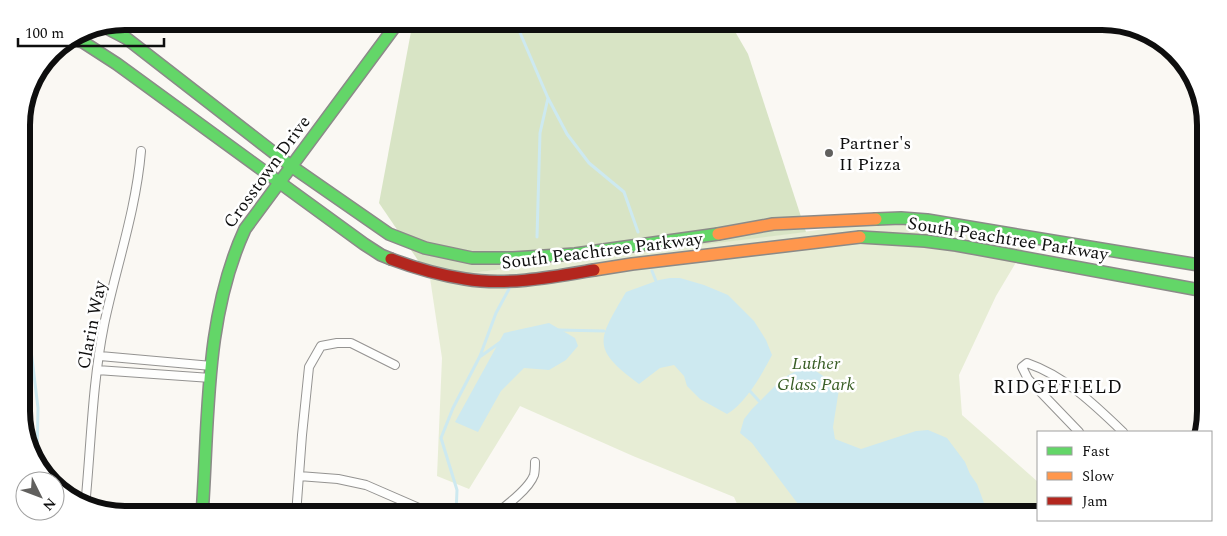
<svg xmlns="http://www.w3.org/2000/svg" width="1227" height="536" viewBox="0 0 1227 536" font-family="Spectral,serif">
<rect width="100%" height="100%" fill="#faf8f3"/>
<path fill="#e7edd5" d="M949,220L1027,244L996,296L959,375L962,415L1038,482V515H742L734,497L633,456L520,406L469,489L437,476L442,358L430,278L850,226Z"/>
<path fill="#d8e4c5" d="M413,21H729L748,54L806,232L430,278L379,203Z"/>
<path fill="#cde9f0" d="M670,278H680L704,285L728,295L754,321L766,340L772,355C762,374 746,403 727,414L700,399L687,386L684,376L674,365L660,368L639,384C590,348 598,340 626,292L659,280Z
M549,323L575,338L578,346L566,360L549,370L524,368L501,391L478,432L455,422L504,333Z
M800,369H813L829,380L839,389L833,427L835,439L861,449L916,431L928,430L947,438L965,462L970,474L977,484L984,503L982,515H804L801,508L752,443L740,433L744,419L752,409L783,378Z"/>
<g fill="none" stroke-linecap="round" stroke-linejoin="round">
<path stroke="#cde9f0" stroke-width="3" d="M515,21L548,98L567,134L589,163L624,192L638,232
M22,208L26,223L25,290L30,342L38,408L37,459
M537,237L540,133L548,98
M652,271L656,281
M559,330L604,331
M481,356L502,341
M749,390L759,401
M456,514L457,490L441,438L453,408L480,356L496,313L509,289"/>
<g stroke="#949391" stroke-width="10">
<path id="street" d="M100,356L212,366
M97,370L211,378
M1079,432L1028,379L1022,367L1027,363C1065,376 1095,405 1123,432
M299,476L338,479L366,485L435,515
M85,507C91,447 92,385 104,325C116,267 136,211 141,151
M296,515L302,435L309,367L321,346L337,343H351L395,365
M494,515C506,506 529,489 534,475C535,471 535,466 535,462"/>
</g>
<g stroke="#8b8a88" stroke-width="14">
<path id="fast" d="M103,26L126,38L291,166L389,234L425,248L472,258H513L575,254L718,234
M69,39L83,42L117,64L364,244L381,255L391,259
M876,219L901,218L927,220L1205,266
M860,237L925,241L956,245L1205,291
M202,515C209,419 204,318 245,229L399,21"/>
</g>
<g stroke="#8b8a88" stroke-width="14">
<path id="slow" d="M718,234L773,224L876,219
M594,270L632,264L860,237"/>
</g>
<g stroke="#8b8a88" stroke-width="14">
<path id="jam" d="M391,259C415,268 439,275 465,279C507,286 553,277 594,270"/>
</g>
<use href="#street" stroke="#fefefd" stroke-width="8"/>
<use href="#fast" stroke="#63d668" stroke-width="11"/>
<use href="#slow" stroke="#ff974d" stroke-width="11"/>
<use href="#jam" stroke="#b3261e" stroke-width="11"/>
</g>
<circle fill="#61605e" stroke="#fff" stroke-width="2" cx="829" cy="153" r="5"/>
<g text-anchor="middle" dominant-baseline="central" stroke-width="5" stroke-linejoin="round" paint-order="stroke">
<g font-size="18" fill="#0e0e0e" stroke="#fff" text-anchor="start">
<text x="839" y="143">Partner's<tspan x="839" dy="21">II Pizza</tspan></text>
</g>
<g font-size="18" fill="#0e0e0e" stroke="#fff">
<text transform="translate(267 172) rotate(-54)">Crosstown Drive</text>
<text transform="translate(1008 239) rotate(9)">South Peachtree Parkway</text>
<text transform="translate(602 251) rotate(-7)">South Peachtree Parkway</text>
<text transform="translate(92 325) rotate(-79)">Clarin Way</text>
</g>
<g font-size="18" font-style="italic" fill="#395e26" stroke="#fff">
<text x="816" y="363">Luther<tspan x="816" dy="21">Glass Park</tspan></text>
</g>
<g font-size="19" letter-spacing="1" fill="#0e0e0e" stroke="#fff">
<text x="1058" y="387">RIDGEFIELD</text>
</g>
</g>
<path d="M0 0H1227V536H0ZM125 30H1102A95 95 0 0 1 1197 125V411A95 95 0 0 1 1102 506H125A95 95 0 0 1 30 411V125A95 95 0 0 1 125 30Z" fill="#fff" fill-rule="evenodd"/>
<path fill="none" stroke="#0e0e0e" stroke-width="6" d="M125 30H1102A95 95 0 0 1 1197 125V411A95 95 0 0 1 1102 506H125A95 95 0 0 1 30 411V125A95 95 0 0 1 125 30Z"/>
<rect x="1037" y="431" width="175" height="90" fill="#ffffff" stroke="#9f9f9f"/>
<rect x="1047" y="447" width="25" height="8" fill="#63d668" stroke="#9f9f9f"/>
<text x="1082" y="456" font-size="15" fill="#0e0e0e">Fast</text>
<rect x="1047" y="472" width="25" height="8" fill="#ff974d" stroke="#9f9f9f"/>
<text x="1082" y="481" font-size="15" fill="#0e0e0e">Slow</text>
<rect x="1047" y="497" width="25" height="8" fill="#b3261e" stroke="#9f9f9f"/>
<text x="1082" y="506" font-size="15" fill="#0e0e0e">Jam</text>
<g transform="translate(40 496) rotate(132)"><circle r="24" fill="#ffffff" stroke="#9f9f9f"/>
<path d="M0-4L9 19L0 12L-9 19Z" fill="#61605e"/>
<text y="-8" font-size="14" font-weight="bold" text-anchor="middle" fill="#0e0e0e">N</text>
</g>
<path d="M18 38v8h146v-8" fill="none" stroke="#0e0e0e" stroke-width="2.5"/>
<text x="25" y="38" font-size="15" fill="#0e0e0e" stroke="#ffffff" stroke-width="4" paint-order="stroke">100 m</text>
</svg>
